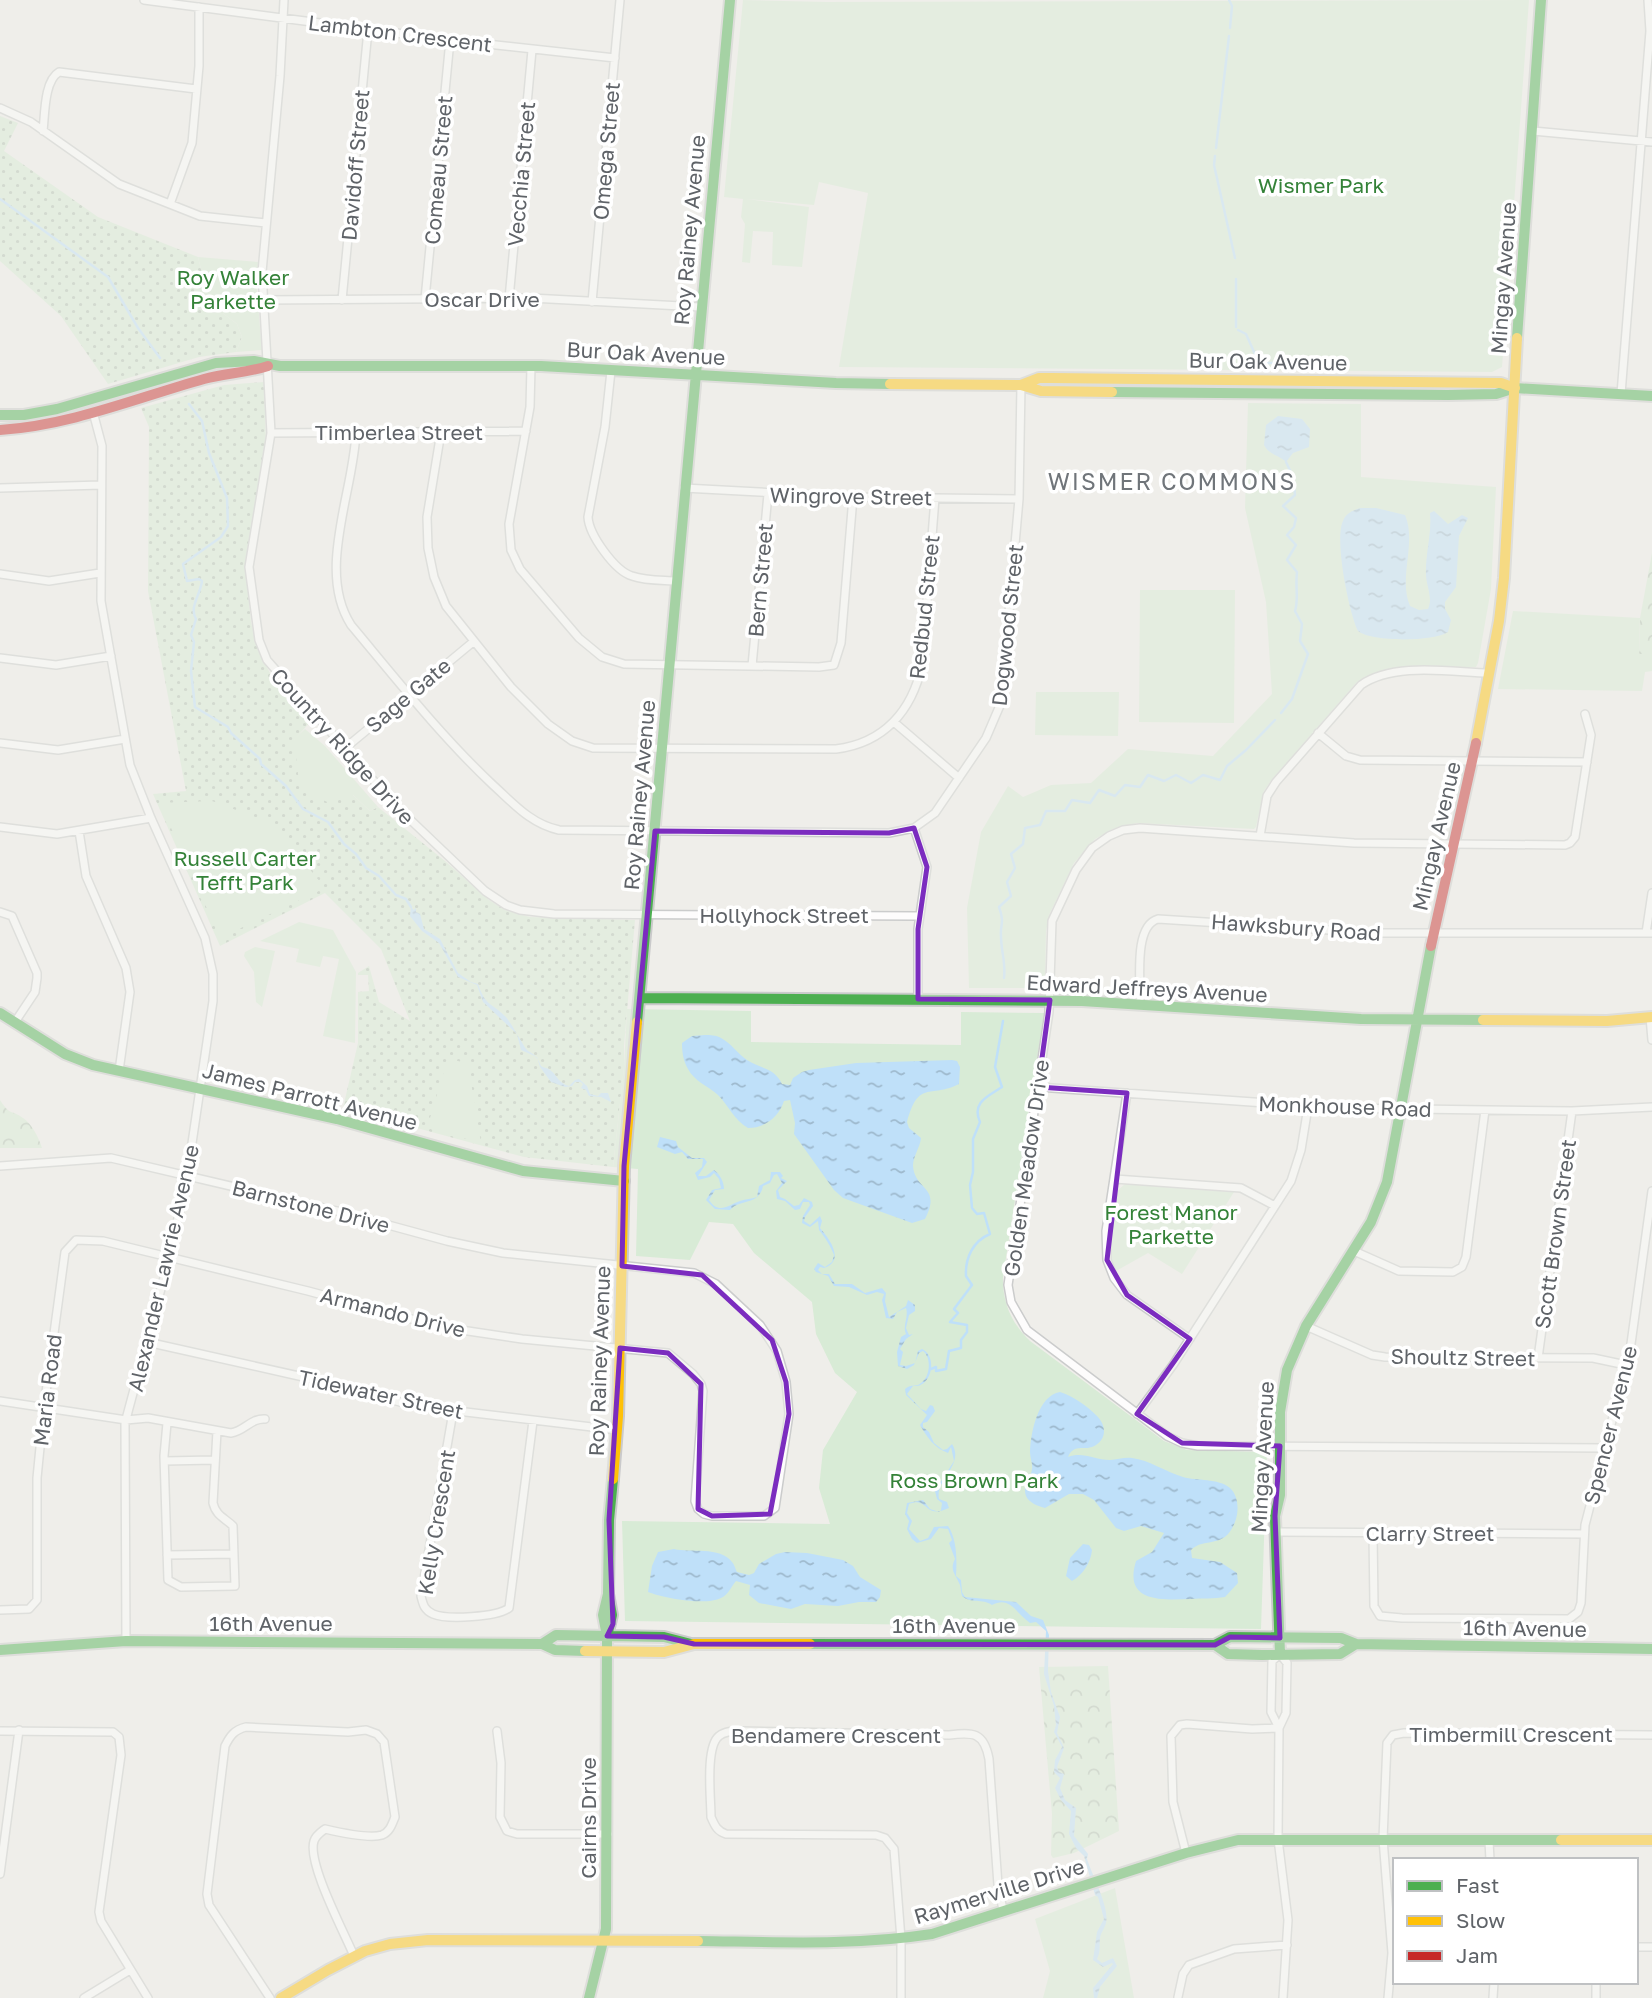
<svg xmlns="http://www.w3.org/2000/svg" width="1652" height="1998" viewBox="0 0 1652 1998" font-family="'Golos Text',sans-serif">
<defs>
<pattern id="grass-dots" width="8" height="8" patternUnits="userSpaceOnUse" patternTransform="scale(1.75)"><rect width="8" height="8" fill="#d8ebd6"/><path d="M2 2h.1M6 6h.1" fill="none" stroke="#b2c2b1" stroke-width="1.8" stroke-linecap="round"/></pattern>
<pattern id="forest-crowns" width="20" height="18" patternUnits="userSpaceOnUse" patternTransform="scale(1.75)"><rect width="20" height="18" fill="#d8ebd6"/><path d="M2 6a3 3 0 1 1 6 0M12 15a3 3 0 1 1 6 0" fill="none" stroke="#b2c2b1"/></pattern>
<pattern id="water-ripples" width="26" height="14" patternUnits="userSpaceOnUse" patternTransform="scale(1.75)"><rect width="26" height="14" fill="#bfe0f9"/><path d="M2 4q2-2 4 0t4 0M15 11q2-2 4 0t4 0" fill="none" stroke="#9eb9cd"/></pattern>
</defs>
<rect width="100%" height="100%" fill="#efeeea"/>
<path fill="url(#grass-dots)" d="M0,116L18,123L4,151L98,217L198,257L201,269L208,273L216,308L237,324L242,337L236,352L199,357L108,384L61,316L0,261Z
M264,382L266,444L245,562L251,622L258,650L270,673L312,720L294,740L370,811L378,807L445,861L489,900L505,910L530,917L635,920L624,1046V1067L613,1167L524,1157L343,1108L358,1043V992L369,991L368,975H358V973L369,966L379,1002L410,1021L381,949L325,893L220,946L153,794L186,791L148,591L149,427L141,408L224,385Z"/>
<path fill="url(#forest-crowns)" d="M1652,553V654L1639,655L1640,618Z
M0,1100C11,1117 11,1109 23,1118C32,1124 39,1138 42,1148H0Z
M1108,1666L1119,1831L1074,1853L1053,1858L1051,1855L1052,1814L1039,1667Z"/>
<path fill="#d8ebd6" d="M743,0L826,2L1529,0L1502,367L1492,372L839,367L868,193L819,182L814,205L747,199L809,207L802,267L772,265L773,232L753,231L750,263L742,262L745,224L741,217L743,199L724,197Z
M198,257L258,262L256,281L262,350L236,352L242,337L237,324L216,308L208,298V273L201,269Z
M1248,403L1361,404V477L1496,487L1491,589L1478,663L1476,667C1437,667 1391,659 1357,682L1270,782L1264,791L1256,827L1254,829L1137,823L1113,829L1095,839L1074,863L1050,913L1046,931L1045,988H969L967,908L981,832L1008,786L1023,797L1051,785L1091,783L1128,749L1213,756L1272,694L1266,602L1245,508Z
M1140,590H1235L1234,723L1139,722Z
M1513,611L1640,618L1639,654H1652V671L1645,672L1642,691L1498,689Z
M1036,692H1119L1118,736L1035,735Z
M305,729L325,746L378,807L370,811L353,795L329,803L312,794L299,782L294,739Z
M212,801L263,820L290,845L325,888L220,938L160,803Z
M299,922L333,930L356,972L355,1043L323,1036L339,959L323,956L320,967L296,962L299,949L260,941Z
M255,947L275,951L262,1007L256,1002L254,972L244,956L245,952Z
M627,1009L751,1011V1042L961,1045V1012L1044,1013L1003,1277C1002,1302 1012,1324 1030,1341L1164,1441L1187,1450L1267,1452L1261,1629L625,1621L622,1521L830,1524L819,1488L823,1450L857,1392L835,1373L816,1334L812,1302L754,1253L733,1224L709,1222L690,1260L636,1256L638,1169L613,1167L624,1067Z
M448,1058L468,1064L481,1143L427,1128Z
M1125,1184L1234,1192L1182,1274L1148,1253L1116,1271L1111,1257L1110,1241L1117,1191Z
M1115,1888L1134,1998H1043L1050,1971L1035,1919Z"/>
<path fill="url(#water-ripples)" d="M1278,416L1302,419L1310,429L1309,447L1293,453L1286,462C1279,455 1269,455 1264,445L1266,425Z
M1360,508H1376L1405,515C1417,543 1398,578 1410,606L1419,610L1428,609C1433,599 1427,587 1426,576C1425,554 1432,534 1430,513L1434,511L1448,524L1462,515L1468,518L1459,536L1456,587L1445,602V609L1451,620L1448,632C1433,642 1371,642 1358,631C1349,613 1334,539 1343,521C1346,513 1352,511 1360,508Z
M411,907L414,910L416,908V912L420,914L424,929L440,939L458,973L471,982L478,984C486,1007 491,1002 506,1017C513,1026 518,1036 524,1046C529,1055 535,1050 541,1066C544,1068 548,1068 550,1070C558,1076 558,1083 569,1086L575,1080L579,1079L587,1086L590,1094L598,1096L601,1093H608L611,1102L601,1097L589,1096L586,1090L581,1088L583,1084L581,1082H575L572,1086L565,1087L551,1082L540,1067L537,1057L521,1050L517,1034L483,1002L477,985L458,977L439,943L422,931L410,916Z
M705,1035C710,1035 716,1035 721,1038C731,1043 738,1054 747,1060C761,1069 775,1068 782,1084L790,1085L793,1078L802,1072L809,1070L856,1063L952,1060L957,1061L960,1067L959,1084C929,1099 919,1079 907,1122L909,1128L921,1138C920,1148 913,1156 913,1166C915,1191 942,1186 925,1219L912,1223L843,1198L834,1190L794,1134L795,1123L790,1100L784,1101C779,1117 765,1128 748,1128C734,1120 729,1106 718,1095C708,1086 694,1081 688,1069C683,1060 682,1052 682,1043L692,1036Z
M660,1137L676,1141L678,1147L692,1158H704L707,1162L698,1176H706L714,1170C720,1174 724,1182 724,1189L715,1190L709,1200C719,1215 728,1205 740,1201C746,1199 751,1199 757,1197L759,1186L770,1180L771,1172H780L783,1176L781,1178L787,1181L778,1190L780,1197L785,1199L794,1206L799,1205L804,1198L812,1202L813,1206L805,1217L804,1221L810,1225L820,1216L822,1221L820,1228C829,1238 846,1261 824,1268L820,1267L818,1270L822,1274H829L835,1284H852L865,1293L882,1288L886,1293L885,1301L889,1317L906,1306L908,1300L915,1305V1311L909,1315L906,1328L909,1335L913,1334L906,1339L900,1349L903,1352L900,1365L906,1366L915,1363L918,1351L922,1349C938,1356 932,1388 913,1386L907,1394L921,1409L926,1411L930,1405L933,1406L935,1411L927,1422L923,1423V1427L929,1432L934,1443L943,1450L947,1449L952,1444C965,1465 935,1479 939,1499L947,1502L949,1508C922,1520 930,1496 909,1504L907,1513L912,1521L909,1529L920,1541L928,1538L934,1527L948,1526C957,1539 957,1560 956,1576L961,1580L962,1592L965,1597L1016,1602L1031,1616L1043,1620L1049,1635L1048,1671L1051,1692L1060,1717L1057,1733L1064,1748L1057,1767L1059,1772L1064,1774L1060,1788L1065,1800L1076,1808L1074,1836L1088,1854L1087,1859C1092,1875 1110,1908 1106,1923C1105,1928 1101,1932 1100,1938C1099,1946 1101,1951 1097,1959L1102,1963L1113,1958L1117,1966L1100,1987L1097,1998H1094L1093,1988L1113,1964L1112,1963L1103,1967L1093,1960L1097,1932L1104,1919L1098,1897L1095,1895L1084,1856L1076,1848L1069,1834L1071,1811L1061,1800L1055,1788L1060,1778L1054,1772L1055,1760L1062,1747L1054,1732L1056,1725L1054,1706L1044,1674L1046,1631L1036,1622L1030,1623C1015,1612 1010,1596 992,1605C982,1598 971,1604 962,1596C961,1593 961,1589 960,1585C956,1575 949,1570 955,1559L949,1543L952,1540L948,1529L939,1528L931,1539L917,1543L912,1539L907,1529L909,1521L905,1514L907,1503L923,1500L930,1509L939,1512L941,1510L942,1503L937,1499L935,1491L954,1461L951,1447L948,1453C934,1448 927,1437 920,1425L927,1415L906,1395L905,1389C912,1383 915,1388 921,1383C930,1377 932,1358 923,1351L919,1353L914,1365L907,1369L898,1366L897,1352L901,1337L906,1334C902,1326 909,1317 906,1308L897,1312L893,1319L886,1318L882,1300L884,1294L877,1292L867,1295L849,1287L834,1286L828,1276L816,1272L814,1269L818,1263L825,1267L832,1262L834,1255C830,1245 826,1239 819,1230L818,1221L810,1227L802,1223L803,1216L810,1205L809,1202H803L800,1209L795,1210L785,1201L777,1199L776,1191L782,1183L777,1174L774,1175L770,1183L763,1186C759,1206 741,1198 730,1210L715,1209L706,1200L712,1190L721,1188L719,1179L714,1173L710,1177L698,1180L695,1173L702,1167L703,1159H688L682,1152L675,1154L657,1147Z
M1060,1392C1073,1396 1087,1406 1097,1416C1107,1426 1107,1441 1092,1447C1086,1449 1080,1447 1075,1449C1070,1452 1070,1453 1068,1457C1082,1451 1095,1460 1110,1460C1117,1460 1124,1457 1132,1458C1149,1460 1166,1472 1183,1477C1197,1481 1218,1478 1230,1488C1238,1495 1239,1509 1236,1519C1226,1551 1205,1536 1191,1550L1192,1558L1220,1562L1237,1573L1238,1583L1225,1597C1214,1599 1202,1598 1191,1599C1162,1600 1123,1603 1136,1561L1152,1552L1164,1533L1141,1526L1124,1531L1116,1528L1094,1500L1083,1494H1069L1045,1508C1038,1506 1029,1503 1026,1496C1022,1485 1031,1478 1032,1469C1033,1464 1030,1458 1030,1452C1031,1431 1038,1396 1060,1392Z
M1083,1544L1089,1545L1092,1550C1091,1562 1083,1575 1072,1581L1066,1576L1070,1558Z
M674,1549C690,1553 720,1546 732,1562C735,1565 735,1569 737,1572L749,1575L754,1573L759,1564L776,1554L785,1552L807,1553L843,1560L853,1566L860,1577L881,1590L880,1597L876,1602H859L838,1606L805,1604L791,1609L759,1603L749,1595L750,1585L736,1581C731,1587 728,1595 721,1598C706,1606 663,1598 648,1592L652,1566L658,1552Z"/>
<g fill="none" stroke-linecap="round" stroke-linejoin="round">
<path stroke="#bfe0f9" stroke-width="2.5" d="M1229,0L1232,6L1230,28
M1216,148L1229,36
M1215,156L1214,165L1235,258
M0,199L108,277L138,328L160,358
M1236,279V327
M1238,330L1246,334L1259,363H1280
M189,404L202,421L209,453L227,498L228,526L221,537L183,564L187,581L199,579L202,581C200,596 189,607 196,619L191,635L194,642L191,671L195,707L228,727L231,733L260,759L261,764L286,786L303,809L328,822L344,844L356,854L366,868L379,876L396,895L406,899L411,907
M1281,713L1292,699L1308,654L1300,641L1302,624L1295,611C1299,599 1295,586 1297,572L1287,560L1296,545L1287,535L1294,527L1296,518L1283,506L1295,495L1293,477L1286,462
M1004,978C1006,963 1001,951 1001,936C1000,923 1005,924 999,907L1011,896L1007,882L1015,868L1011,854L1023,844L1025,828L1040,825L1046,811H1065L1072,800L1090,803L1099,790L1115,796L1125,785L1140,787L1148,775L1164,781L1176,775L1191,783L1203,775L1220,780L1227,766L1246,750L1275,720
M931,1369L936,1367V1371L946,1369L949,1351L961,1348V1340L967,1332V1325L950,1322L958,1313L954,1309L972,1285L966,1276C965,1258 973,1241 990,1234L984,1213L977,1214L972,1208L970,1185L973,1172V1139L980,1122C971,1102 989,1096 1002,1087L995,1067L1003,1021"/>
<g stroke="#cbcccc" stroke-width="10">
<path id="street" d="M144,0L450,40L615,58
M284,0L280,76L262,272L271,433L249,567L259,640L267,660L397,807L485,891L506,905L520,910L554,914L919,916
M0,108L31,122L119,184L200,216L266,223
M43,131C45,114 44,81 59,72L196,89
M1533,131L1652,142
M170,204L192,143L199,66V7
M425,299L450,40
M509,299L532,50
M263,300L531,298L700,307
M342,300L368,30
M592,302L620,0
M531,366L530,407L509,524L511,550L520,569L579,638L602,657L624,664L819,667L834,665L841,643L853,497
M611,371L605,427L588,517C589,535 615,571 632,576C646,581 662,580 676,581
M1621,394L1650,31L1648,0
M93,412L102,446L101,601L130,765L151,818L205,938L213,974V1001L187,1177L169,1259L125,1423L126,1641
M356,432C354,491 316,571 351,625C397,680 441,736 493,785C514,804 531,824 559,830L889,833L914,828L935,813L986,738L1001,703L1019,499L1021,385
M441,432L427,517L428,548L434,577L446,606L511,687L548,724L572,741L593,748L836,749C884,743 912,711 922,665L935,498
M271,433L526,431
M0,488L101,485
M684,488L853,497L1019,499
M0,574L49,581L100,573
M0,658L56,665L111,656
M752,666L768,494
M1585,714L1591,735L1575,837L1570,843L1565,845L1354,843L1140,828L1123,830L1109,836L1092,848L1076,870L1052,921L1049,1012L1008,1285L1011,1302L1027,1330L1167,1436L1182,1443L1198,1446L1605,1448
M895,723L959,778
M1318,733L1346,756L1360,760L1587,762
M0,743L58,750L125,739
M344,749L473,642
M0,827L57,834L151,818
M914,828L927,867L918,929V999
M79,831L86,876L126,968L130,992L119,1071
M1260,836L1267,796L1276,782L1361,685C1394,662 1450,672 1489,673
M0,912L12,916L37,973V978L35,992L15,1022
M1646,933L1652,893
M1140,1004C1141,982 1133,926 1158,919L1376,933H1652
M1650,1017L1652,1040
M1038,1087L1338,1108L1572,1111L1652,1107
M1127,1093L1106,1231L1107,1260L1114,1278L1127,1295L1190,1339
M0,1166L111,1158L337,1211L447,1241L503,1253L694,1273L716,1284L760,1325L777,1351L786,1382L789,1414L775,1508L764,1516H712L704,1514L698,1509L695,1501L703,1391L701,1384L693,1374L668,1353L522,1339L441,1327L308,1291L103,1241L76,1240L65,1252L44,1407L37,1478V1600L29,1609L0,1610
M1115,1179L1241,1188L1275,1206
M1354,1251L1399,1271L1453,1272L1462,1267L1466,1257L1485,1110
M1306,1326L1372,1355L1385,1357L1593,1358L1626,1365
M147,1342L321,1381L415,1406L617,1430
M1538,1358L1572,1111
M0,1401L126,1420L148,1418L231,1433C245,1431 251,1418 265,1419
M453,1412L421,1596C423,1604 424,1610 433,1614C447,1620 497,1617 509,1608L533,1421
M1137,1414L1173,1365L1291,1181L1301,1150L1308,1107
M167,1423L164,1456L168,1580L181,1587L235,1586L233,1526C225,1518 216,1516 213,1503L217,1431
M165,1461L214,1460
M1276,1532L1584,1534
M1373,1533L1374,1606L1380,1616L1402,1618L1569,1619L1578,1612L1581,1603L1585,1525L1630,1351L1652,1191
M167,1555L234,1554
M1279,1728L1271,1712L1272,1661L1280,1654L1287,1663L1286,1713L1279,1728L1278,1839L1288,1920L1283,1998
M0,1731L113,1732L119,1737L121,1755L99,1912L101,1921L148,1998
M497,1731L501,1763L500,1817L507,1831L517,1834H608
M1489,1841L1490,1860
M1186,1853L1173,1802L1171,1736L1180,1725L1187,1724L1252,1729L1279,1728
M0,1874L19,1730
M1636,1947H1652
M1178,1997L1183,1974L1189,1965L1234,1949L1287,1945
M84,1998L130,1970
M270,1998L209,1905L207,1894L225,1746C230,1736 234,1730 246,1727L348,1732L366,1730L377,1734L384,1742L395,1817C392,1824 390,1832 382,1835C370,1839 338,1832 325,1829C321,1832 316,1835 314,1841C307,1863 344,1932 354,1956
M901,1998V1939L894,1849L885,1838L876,1835L726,1834C717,1831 715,1826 711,1817C711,1799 705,1747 719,1736C725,1731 733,1731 740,1731L949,1735C973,1732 984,1732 989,1759L998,1885L1003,1910
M1388,1998L1392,1953L1383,1839L1387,1743L1393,1735L1404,1733L1652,1735
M1493,1998L1494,1982
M1596,1998V1982"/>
</g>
<g stroke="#cacacb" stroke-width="14">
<path id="fast" d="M1517,338L1541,0
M1112,392L1448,395L1496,394L1515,388L1652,396
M0,415H24L57,409L216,363L254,361L280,366H541L836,383L890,384
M640,998L1082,1001L1361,1019L1483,1020
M0,1013L65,1054L93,1065L337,1119L523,1171L624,1181
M637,1022L730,0
M607,1636L612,1615L608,1594
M542,1644L556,1635L664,1637L691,1644
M810,1644L1215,1645L1230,1637L1341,1638L1356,1644L1652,1649
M1215,1645L1228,1654L1262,1655L1340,1654L1356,1644
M0,1650L126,1641L542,1644L555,1650L585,1651
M1280,1654L1275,1516L1280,1495V1412L1287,1370L1306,1326L1371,1222L1387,1182L1431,946
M698,1941C776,1942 855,1946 932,1934L1186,1853L1238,1840H1561
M589,1998L606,1929L607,1636L603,1615L608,1594L609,1520L613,1479"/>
</g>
<g stroke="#cacacb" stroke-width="14">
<path id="slow" d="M890,384L1021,385L1041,391L1112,392
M1021,385L1039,378H1051L1501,383L1515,388
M1476,743L1499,621L1504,578L1517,338
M1483,1020L1607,1021L1652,1017
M613,1479L618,1416L624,1166L637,1022
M585,1651L664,1652L694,1644H810
M1561,1840H1652
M281,1998L328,1970L365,1951L390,1944L428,1940L698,1941"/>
</g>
<g stroke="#cacacb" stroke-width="14">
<path id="jam" d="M0,430C72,425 136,398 204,379C225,373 247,373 268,366
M1431,946L1476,743"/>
</g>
<use href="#street" stroke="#fdfcfc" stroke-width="7"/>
<use href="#fast" stroke="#4caf50" stroke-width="10"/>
<use href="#slow" stroke="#ffc107" stroke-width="10"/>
<use href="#jam" stroke="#c62828" stroke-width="10"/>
</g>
<path d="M0 0H1652V1998H0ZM914,828L927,867L918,929V999L1050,1000L1038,1087L1127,1093L1107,1260L1127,1295L1190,1339L1137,1414L1182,1443L1280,1446L1275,1516L1280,1638L1230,1637L1215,1645L694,1644L664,1637L607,1636L613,1624L609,1520L620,1348L668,1353L701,1384L698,1509L712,1516L770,1514L789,1414L786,1382L772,1340L702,1275L622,1266L624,1166L655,831L889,833Z" fill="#efeeea" fill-opacity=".55" fill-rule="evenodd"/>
<path fill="none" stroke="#7b2cbf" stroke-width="5" stroke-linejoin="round" d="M914,828L927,867L918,929V999L1050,1000L1038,1087L1127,1093L1107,1260L1127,1295L1190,1339L1137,1414L1182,1443L1280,1446L1275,1516L1280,1638L1230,1637L1215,1645L694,1644L664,1637L607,1636L613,1624L609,1520L620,1348L668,1353L701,1384L698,1509L712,1516L770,1514L789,1414L786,1382L772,1340L702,1275L622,1266L624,1166L655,831L889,833Z"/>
<g text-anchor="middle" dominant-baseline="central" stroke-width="7" stroke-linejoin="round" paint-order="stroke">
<g font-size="21" fill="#5f6368" stroke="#fff">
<text transform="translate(400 33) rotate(7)">Lambton Crescent</text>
<text transform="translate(606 151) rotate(-85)">Omega Street</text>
<text transform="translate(355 165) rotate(-85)">Davidoff Street</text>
<text transform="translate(438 170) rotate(-85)">Comeau Street</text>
<text transform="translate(521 174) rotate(-85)">Vecchia Street</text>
<text transform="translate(689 230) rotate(-85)">Roy Rainey Avenue</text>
<text transform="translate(1503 278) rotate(-86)">Mingay Avenue</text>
<text x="482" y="299">Oscar Drive</text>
<text transform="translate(646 353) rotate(3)">Bur Oak Avenue</text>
<text transform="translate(1268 361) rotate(1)">Bur Oak Avenue</text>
<text x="399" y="432">Timberlea Street</text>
<text transform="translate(851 496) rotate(1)">Wingrove Street</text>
<text transform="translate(760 580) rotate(-85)">Bern Street</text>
<text transform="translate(924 607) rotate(-84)">Redbud Street</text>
<text transform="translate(1007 625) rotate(-84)">Dogwood Street</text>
<text transform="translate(408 695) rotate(-40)">Sage Gate</text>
<text transform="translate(343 746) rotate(48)">Country Ridge Drive</text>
<text transform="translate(639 795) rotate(-85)">Roy Rainey Avenue</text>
<text transform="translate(1436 836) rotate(-77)">Mingay Avenue</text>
<text x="784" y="915">Hollyhock Street</text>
<text transform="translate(1296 927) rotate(4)">Hawksbury Road</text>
<text transform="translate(1147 988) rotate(3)">Edward Jeffreys Avenue</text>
<text transform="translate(310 1096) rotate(14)">James Parrott Avenue</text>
<text transform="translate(1345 1106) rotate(2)">Monkhouse Road</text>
<text transform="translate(1026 1168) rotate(-82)">Golden Meadow Drive</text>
<text transform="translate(311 1206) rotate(14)">Barnstone Drive</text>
<text transform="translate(1555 1234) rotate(-82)">Scott Brown Street</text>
<text transform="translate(163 1268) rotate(-77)">Alexander Lawrie Avenue</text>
<text transform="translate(393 1312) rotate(14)">Armando Drive</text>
<text transform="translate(1463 1357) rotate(1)">Shoultz Street</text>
<text transform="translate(599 1361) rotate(-88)">Roy Rainey Avenue</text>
<text transform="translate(47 1390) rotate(-83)">Maria Road</text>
<text transform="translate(381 1394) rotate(12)">Tidewater Street</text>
<text transform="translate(1610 1425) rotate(-76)">Spencer Avenue</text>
<text transform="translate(1262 1457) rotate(-87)">Mingay Avenue</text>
<text transform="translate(436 1522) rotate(-81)">Kelly Crescent</text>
<text x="1430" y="1533">Clarry Street</text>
<text x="271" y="1623">16th Avenue</text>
<text x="954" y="1625">16th Avenue</text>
<text transform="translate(1525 1628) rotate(1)">16th Avenue</text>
<text x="1511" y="1734">Timbermill Crescent</text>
<text x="836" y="1735">Bendamere Crescent</text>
<text transform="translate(588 1818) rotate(-90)">Cairns Drive</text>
<text transform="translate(999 1891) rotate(-17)">Raymerville Drive</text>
</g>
<g font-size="21" fill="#348238" stroke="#fff">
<text x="1321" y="185">Wismer Park</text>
<text x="233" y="277">Roy Walker<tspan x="233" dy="24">Parkette</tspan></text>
<text x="245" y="858">Russell Carter<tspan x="245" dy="24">Tefft Park</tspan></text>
<text x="1171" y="1212">Forest Manor<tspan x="1171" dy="24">Parkette</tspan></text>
<text x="974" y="1480">Ross Brown Park</text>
</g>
<g font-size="23" letter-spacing="2" fill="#70757a" stroke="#fff">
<text x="1172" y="481">WISMER COMMONS</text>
</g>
</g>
<rect x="1393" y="1858" width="245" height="126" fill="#ffffff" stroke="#bfc1c3" stroke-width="2"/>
<rect x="1407" y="1881" width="35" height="10" fill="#4caf50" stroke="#bfc1c3" stroke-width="2"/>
<text x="1456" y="1893" font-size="21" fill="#5f6368">Fast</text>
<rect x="1407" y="1916" width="35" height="10" fill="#ffc107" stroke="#bfc1c3" stroke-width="2"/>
<text x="1456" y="1928" font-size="21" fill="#5f6368">Slow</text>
<rect x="1407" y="1951" width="35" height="10" fill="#c62828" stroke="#bfc1c3" stroke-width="2"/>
<text x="1456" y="1963" font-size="21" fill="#5f6368">Jam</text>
</svg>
